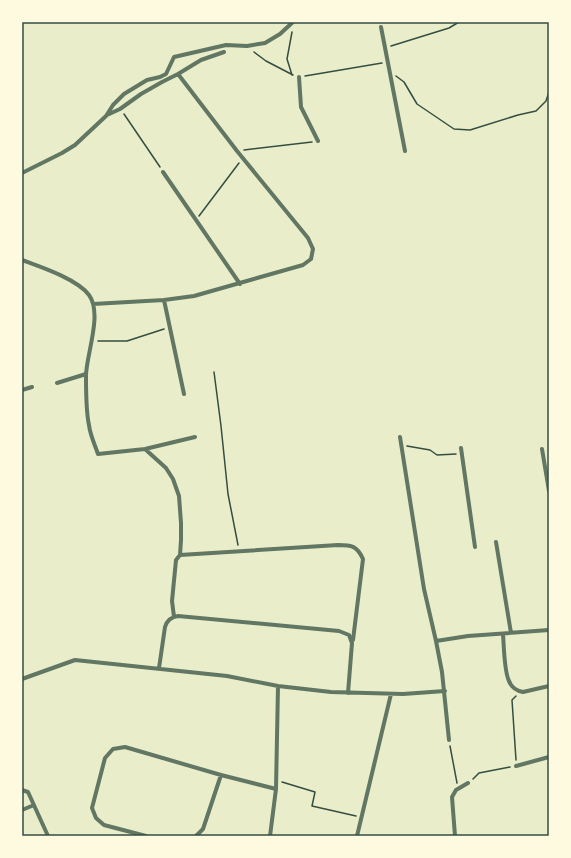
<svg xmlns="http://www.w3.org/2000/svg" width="571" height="858" viewBox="0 0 571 858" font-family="Barlow,sans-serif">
<rect width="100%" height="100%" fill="#e9edc9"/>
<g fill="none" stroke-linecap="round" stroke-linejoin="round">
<path stroke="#344e41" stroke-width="1.5" d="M391,46L449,28L459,22
M254,52L266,61L293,75
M292,75L287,59L292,32
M305,76L382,63
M396,76L404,82L417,104L454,129L470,130L518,115L536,111L546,101L549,92
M124,114L160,167
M244,150L312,142
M199,216L239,163
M98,341H127L164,329
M214,372L221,426L228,494L238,545
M407,446L430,450L437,455L456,454
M450,746L457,783
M516,760L512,700L516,696
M473,779L479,773L510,767
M282,782L315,792L312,806L356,816"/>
<path stroke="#617663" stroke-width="4" d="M381,27L405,151
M299,77L301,107L318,141
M107,115L120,109L141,94L162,82L178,74L201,60L224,52
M163,172L240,284
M22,173L62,153L75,145L106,116L113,105L124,94L147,80L160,77L166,74L174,57L226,45L247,46L265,43L280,34L293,22
M22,260C41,267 77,279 89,295C103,314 86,355 86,376C86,390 86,412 89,425C90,435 95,445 98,454L145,449L195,437
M164,300L184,394
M93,304L164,300L194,296L303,265L311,259L313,249L308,238L237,151L178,74
M57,383L86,374
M22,390L32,387
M400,437L424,589L436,641L442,672L449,740
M461,448L475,547
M145,449L166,468L173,479L179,496L181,523V540L180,555L176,560L172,601L174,617
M542,449L549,491
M496,542L511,633
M180,555L338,545C352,545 357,546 363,559L353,640
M503,634C504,646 504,671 509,681C511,687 517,691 523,692L549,686
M436,641L468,636L549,630
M159,668L165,627C167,620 171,617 178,616L339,631L349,635L352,643L348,693
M22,679L75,660L227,676L278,686L331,692L403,694L445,691
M516,766L549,757
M22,790L28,792L48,836
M22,810L34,805
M146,836L104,825L96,818L92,808L105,758L113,749L125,747L221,775L276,789
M196,836L203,829L221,775
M270,836L276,789L278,686
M357,836L391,694
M455,836L452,797L456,790L468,783"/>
</g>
<rect width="571" height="858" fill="none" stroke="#fefae0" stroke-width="46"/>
<rect x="23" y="23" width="525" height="812" fill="none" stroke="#344e41" stroke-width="1.5"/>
</svg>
